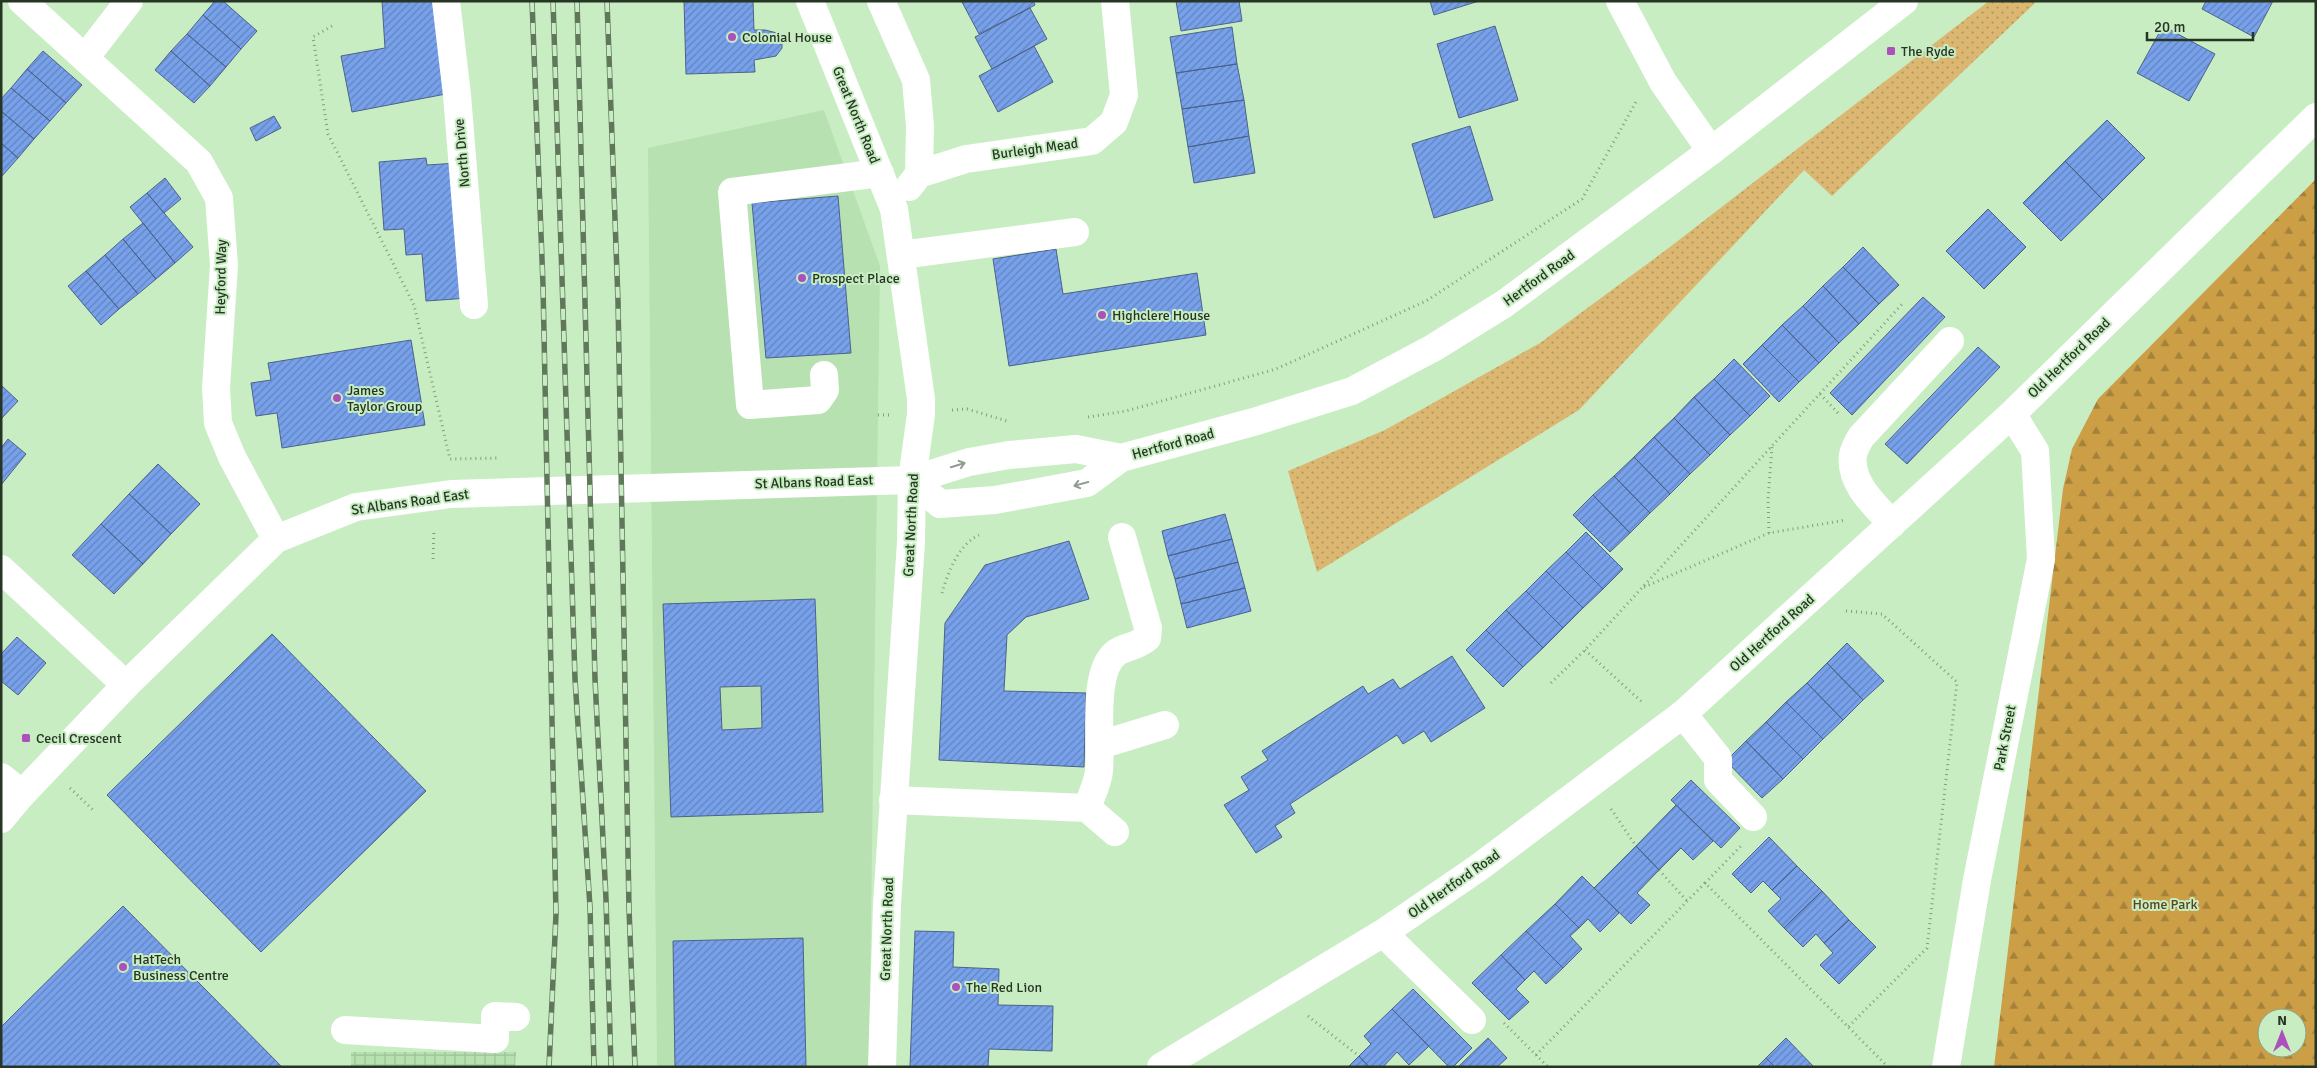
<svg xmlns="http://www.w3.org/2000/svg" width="2317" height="1068" viewBox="0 0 2317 1068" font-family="Signika,sans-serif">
<defs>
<pattern id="industrial-grid" width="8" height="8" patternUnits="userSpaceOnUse" patternTransform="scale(1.25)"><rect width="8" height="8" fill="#b7e1b1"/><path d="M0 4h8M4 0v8" fill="none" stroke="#9dc298"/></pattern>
<pattern id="green-dots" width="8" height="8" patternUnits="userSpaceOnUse" patternTransform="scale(1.25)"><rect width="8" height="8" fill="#dcb772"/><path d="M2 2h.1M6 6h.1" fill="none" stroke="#b2965d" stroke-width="1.8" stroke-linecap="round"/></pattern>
<pattern id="forest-firs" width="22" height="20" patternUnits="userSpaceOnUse" patternTransform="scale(1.25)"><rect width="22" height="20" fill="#cc9e46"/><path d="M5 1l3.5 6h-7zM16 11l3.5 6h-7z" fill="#a5823a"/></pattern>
<pattern id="building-hatch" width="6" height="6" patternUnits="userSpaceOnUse" patternTransform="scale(1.25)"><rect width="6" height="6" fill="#78a1eb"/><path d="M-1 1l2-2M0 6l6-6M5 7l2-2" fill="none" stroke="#6284be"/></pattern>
</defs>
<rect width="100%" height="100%" fill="#c8edc2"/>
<path fill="#b7e1b1" d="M824,110L880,266L869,1067H657L648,148Z"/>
<path fill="url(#industrial-grid)" d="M351,1052H516L515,1067H351Z"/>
<path fill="url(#green-dots)" d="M1989,1H2033L2035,3L1832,196L1804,170L1579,410L1317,572L1288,471L1385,430L1540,343L1666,250Z"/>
<path fill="url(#forest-firs)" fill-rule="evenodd" d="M2316,179V1067H1994L2063,489L2072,449L2098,399ZM2267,1018H2297V1048H2267Z"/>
<path fill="url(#building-hatch)" stroke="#4c628a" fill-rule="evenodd" d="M215,1H223L257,31L241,49L203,15Z
M382,1H434L451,93L352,112L341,56L385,48Z
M684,1H753L754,30H765L777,33L782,41V48L776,56L754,60L755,72L686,74Z
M965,1H1033L1035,5L979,34L962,2Z
M1176,1H1239L1242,21L1181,31Z
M1430,1H1479L1434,15Z
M2206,1H2273L2254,37L2202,9Z
M1030,8L1047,39L992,69L975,37Z
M203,15L241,49L226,67L187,34Z
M1495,26L1518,100L1459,118L1437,44Z
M2163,26L2215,54L2189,101L2137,73Z
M1232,27L1237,64L1176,73L1170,37Z
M187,34L226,67L210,86L171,51Z
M1034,46L1053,82L998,112L979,76Z
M43,51L82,85L66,103L27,69Z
M171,51L210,86L194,103L155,70Z
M1237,64L1244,100L1182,109L1176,73Z
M27,69L66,103L50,121L11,88Z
M11,88L50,121L34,139L1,111V99Z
M1244,100L1249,136L1188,147L1182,109Z
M1,111L34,139L18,158L1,143Z
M274,116L281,128L256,141L250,128Z
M2107,120L2145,158L2103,200L2065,161Z
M1470,126L1493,200L1434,218L1412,144Z
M1249,136L1255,173L1194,183L1188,147Z
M1,143L18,158L2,176L1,175Z
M426,158L427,165L458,163L469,298L426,301L422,254L406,255L404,229L384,230L379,162Z
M2065,161L2103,200L2061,241L2023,203Z
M165,178L181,199L164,213L147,193Z
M147,193L193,247L175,263L130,207Z
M838,196L851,353L766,358L752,203Z
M1988,209L2026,247L1984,289L1946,251Z
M143,223L175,263L156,279L123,239Z
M123,239L156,279L138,294L105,255Z
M1863,247L1899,285L1879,304L1843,267Z
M1056,249L1063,294L1197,273L1206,335L1009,366L993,259Z
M105,255L138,294L119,309L86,271Z
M1843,267L1879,304L1859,324L1823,286Z
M86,271L119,309L101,325L68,286Z
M1823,286L1859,324L1839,343L1803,306Z
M1923,297L1945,317L1852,415L1830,393Z
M1803,306L1839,343L1819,363L1782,325Z
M1782,325L1819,363L1799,382L1762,345Z
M411,340L425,425L282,448L277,413L256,416L251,383L271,380L268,363Z
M1762,345L1799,382L1779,402L1743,364Z
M1978,347L2000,367L1907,464L1885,444Z
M1734,359L1770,396L1750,416L1714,379Z
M1714,379L1750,416L1730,435L1694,397Z
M1,385L18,401L1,419Z
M1694,397L1730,435L1710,455L1674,418Z
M1674,418L1710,455L1690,474L1654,437Z
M1654,437L1690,474L1670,494L1634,457Z
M8,439L26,454L1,485V448Z
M1634,457L1670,494L1650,513L1614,476Z
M158,464L200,504L171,534L129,494Z
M1614,476L1650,513L1630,533L1593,495Z
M129,494L171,534L143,564L101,524Z
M1593,495L1630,533L1610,552L1573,515Z
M1225,514L1232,539L1168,556L1162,531Z
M101,524L143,564L114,594L72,555Z
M1586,532L1623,569L1603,589L1566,552Z
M1232,539L1238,562L1175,579L1168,556Z
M1069,541L1089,599L1026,617L1007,635L1004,691L1086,693L1084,767L939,760L945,623L985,565Z
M1566,552L1603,589L1583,608L1546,571Z
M1238,562L1245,588L1181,604L1175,579Z
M1546,571L1583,608L1563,628L1526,591Z
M1245,588L1251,611L1187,628L1181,604Z
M1526,591L1563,628L1543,648L1506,610Z
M815,599L823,812L671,817L663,604ZM761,686L762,728L722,730L720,687Z
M1506,610L1543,648L1523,667L1486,630Z
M1486,630L1523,667L1503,687L1466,650Z
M272,634L426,791L261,952L107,795Z
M17,637L46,663L18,695L1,681V654Z
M1847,643L1884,681L1863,700L1827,663Z
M1452,656L1485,708L1431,742L1424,731L1403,744L1397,735L1290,804L1295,813L1275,826L1282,837L1256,853L1224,805L1249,790L1241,777L1268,760L1262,751L1363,686L1368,694L1393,679L1400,689Z
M1827,663L1863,700L1843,720L1807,683Z
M1807,683L1843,720L1823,739L1786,702Z
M1786,702L1823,739L1803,759L1766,722Z
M1766,722L1803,759L1783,779L1746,741Z
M1746,741L1783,779L1762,798L1726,761Z
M1691,780L1740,828L1721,848L1671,800Z
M1676,805L1713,841L1693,860L1681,848L1659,870L1636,846Z
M1769,837L1797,866L1772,890L1763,881L1751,893L1732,874Z
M1636,846L1659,870L1637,893L1650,905L1631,924L1594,888Z
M1797,866L1822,891L1784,928L1768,911L1781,899L1772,890Z
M1582,876L1619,913L1600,932L1588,919L1579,928L1555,904Z
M1822,891L1849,920L1824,943L1816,934L1803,947L1784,928Z
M1555,904L1579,928L1570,936L1582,949L1563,968L1526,931Z
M123,906L282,1067H1V1027Z
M1849,920L1876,947L1839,984L1820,965L1833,953L1824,943Z
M915,931L954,932L953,967L999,969L998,1005L1053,1006L1052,1051L989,1049L988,1067H910Z
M1526,931L1563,968L1546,984L1534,971L1525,980L1501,955Z
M803,938L806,1067H675L673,941Z
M1501,955L1525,980L1516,989L1529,1002L1509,1020L1472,983Z
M1413,989L1472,1048L1453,1067H1449L1392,1009Z
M1392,1009L1429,1046L1409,1065L1397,1052L1383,1067H1369L1359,1056L1371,1044L1364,1036Z
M1488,1038L1507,1058L1497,1067H1458Z
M1786,1038L1814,1067H1775L1766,1058Z
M1359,1056L1369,1067H1348Z
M1766,1058L1775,1067H1757Z"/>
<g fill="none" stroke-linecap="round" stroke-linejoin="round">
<path stroke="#829e7e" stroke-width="3" stroke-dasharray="1 4" stroke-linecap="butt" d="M332,26L313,37L328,134L414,305L450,459L499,458
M1820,394L1838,413
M952,410L967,409L1007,421
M878,415H889
M1088,417L1126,411L1276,369L1426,301L1582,199L1637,100
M1769,533L1768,500L1772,446
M433,559L434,529
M1644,587L1769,533L1846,520
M942,593C948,572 959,544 979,535
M1846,611L1882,614L1957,682L1927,948L1847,1028
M1585,650L1643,703
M1551,683L1585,650L1904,302
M70,788L93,810
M1611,809L1636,846
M1659,870L1687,901
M1705,883L1741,846
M1308,1016L1359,1056
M1504,1023L1548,1067
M1536,1055L1705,883L1888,1067"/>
<path stroke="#fff" stroke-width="28" d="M22,1L199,162L219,198L224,265L216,388L218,423L232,457L276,539
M446,1L457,95L474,305
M810,1L894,209L921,399V414L912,480
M881,1L916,80L920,126L919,174L909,187
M1620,1L1663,82L1711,151
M85,58L129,1
M919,174L966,159L1092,141L1114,122L1124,95L1115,1
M901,255L1075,232
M824,375L825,390L818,400L750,405L732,192L880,173
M1892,524C1875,505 1849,483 1853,455C1854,449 1858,442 1861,437L1950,341
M1,569L126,685
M1683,714L1718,758V780L1753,817
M1100,745L1165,725
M1,777L22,794
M893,800L1087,808L1115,832
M1087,808C1091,796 1098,783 1099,771C1102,742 1091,672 1116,653C1125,646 1135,648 1147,638L1148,628L1122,537
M1383,933L1472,1020
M345,1030L495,1039V1016L516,1017
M1161,1067L1383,933L1478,868L1683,714L2012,414L2316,117
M1946,1067L1977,880L2041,559L2035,451L2012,414"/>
<path stroke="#fff" stroke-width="28" d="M912,480L940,504L995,500L1087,483L1121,458L1257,421L1352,391L1433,348L1504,304L1711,151L1904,1
M1,819L22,794L126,685L276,539L356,507L451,494L912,480L969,462L1009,455L1076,449L1121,458
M882,1067L887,904L911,542L912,480"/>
<g stroke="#60775c" stroke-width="5.5">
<path id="rail" d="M532,1L543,285L556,914L549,1067
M553,1L575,679L590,907L594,1067
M577,1L595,679L606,899L611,1067
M607,1L618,301L629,908L635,1067"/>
</g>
<use href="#rail" stroke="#c8edc2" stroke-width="4" stroke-dasharray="11" stroke-linecap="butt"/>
</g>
<defs><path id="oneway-shaft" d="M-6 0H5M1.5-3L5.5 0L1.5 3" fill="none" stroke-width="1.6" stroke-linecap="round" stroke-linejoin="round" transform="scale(1.25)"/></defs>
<g stroke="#929a92">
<use href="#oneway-shaft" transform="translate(958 465) rotate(-17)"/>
<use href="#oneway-shaft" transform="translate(1081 484) rotate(165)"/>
</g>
<g fill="#ac51bc" stroke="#c8edc2" stroke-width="2">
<circle cx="732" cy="37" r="5"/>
<rect x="1886" y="46" width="10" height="10" rx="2.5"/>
<circle cx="802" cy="278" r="5"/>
<circle cx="1102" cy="315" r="5"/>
<circle cx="337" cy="398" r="5"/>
<rect x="21" y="733" width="10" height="10" rx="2.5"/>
<circle cx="123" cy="967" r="5"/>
<circle cx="956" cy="987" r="5"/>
</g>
<g text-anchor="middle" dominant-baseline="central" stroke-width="4" stroke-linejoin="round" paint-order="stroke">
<g font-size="14" fill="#263524" stroke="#c8edc2" text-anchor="start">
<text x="742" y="37">Colonial House</text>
<text x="1901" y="51">The Ryde</text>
<text x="812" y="278">Prospect Place</text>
<text x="1112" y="315">Highclere House</text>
<text x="347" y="390">James<tspan x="347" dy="16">Taylor Group</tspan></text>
<text x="36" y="738">Cecil Crescent</text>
<text x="133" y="959">HatTech<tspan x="133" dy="16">Business Centre</tspan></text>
<text x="966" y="987">The Red Lion</text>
</g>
<g font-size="14" fill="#263524" stroke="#c8edc2">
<text transform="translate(856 115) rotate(68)">Great North Road</text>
<text transform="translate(1035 149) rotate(-8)">Burleigh Mead</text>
<text transform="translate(462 153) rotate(-95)">North Drive</text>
<text transform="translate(221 277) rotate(-89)">Heyford Way</text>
<text transform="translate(1539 278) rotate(-36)">Hertford Road</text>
<text transform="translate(2069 358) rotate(-44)">Old Hertford Road</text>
<text transform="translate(1173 444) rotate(-15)">Hertford Road</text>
<text transform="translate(814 482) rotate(-2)">St Albans Road East</text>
<text transform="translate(410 502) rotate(-8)">St Albans Road East</text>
<text transform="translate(911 525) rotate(-87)">Great North Road</text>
<text transform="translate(1772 633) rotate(-42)">Old Hertford Road</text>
<text transform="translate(2005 738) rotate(-79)">Park Street</text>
<text transform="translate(1454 884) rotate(-35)">Old Hertford Road</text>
<text transform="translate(887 929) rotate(-88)">Great North Road</text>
</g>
<g font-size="14" fill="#58441f" stroke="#c8edc2">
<text x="2165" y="904">Home Park</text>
</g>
</g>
<rect width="2317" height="1068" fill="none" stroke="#263524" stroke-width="5"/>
<g transform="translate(2282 1033)"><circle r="24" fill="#c8edc2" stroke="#87a383"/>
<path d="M0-4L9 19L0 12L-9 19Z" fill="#ac51bc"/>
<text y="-8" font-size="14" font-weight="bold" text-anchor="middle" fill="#263524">N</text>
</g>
<path d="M2147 32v8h106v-8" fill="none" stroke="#263524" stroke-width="2.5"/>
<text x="2154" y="32" font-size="15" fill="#263524" stroke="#c8edc2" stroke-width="4" paint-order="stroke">20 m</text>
</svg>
